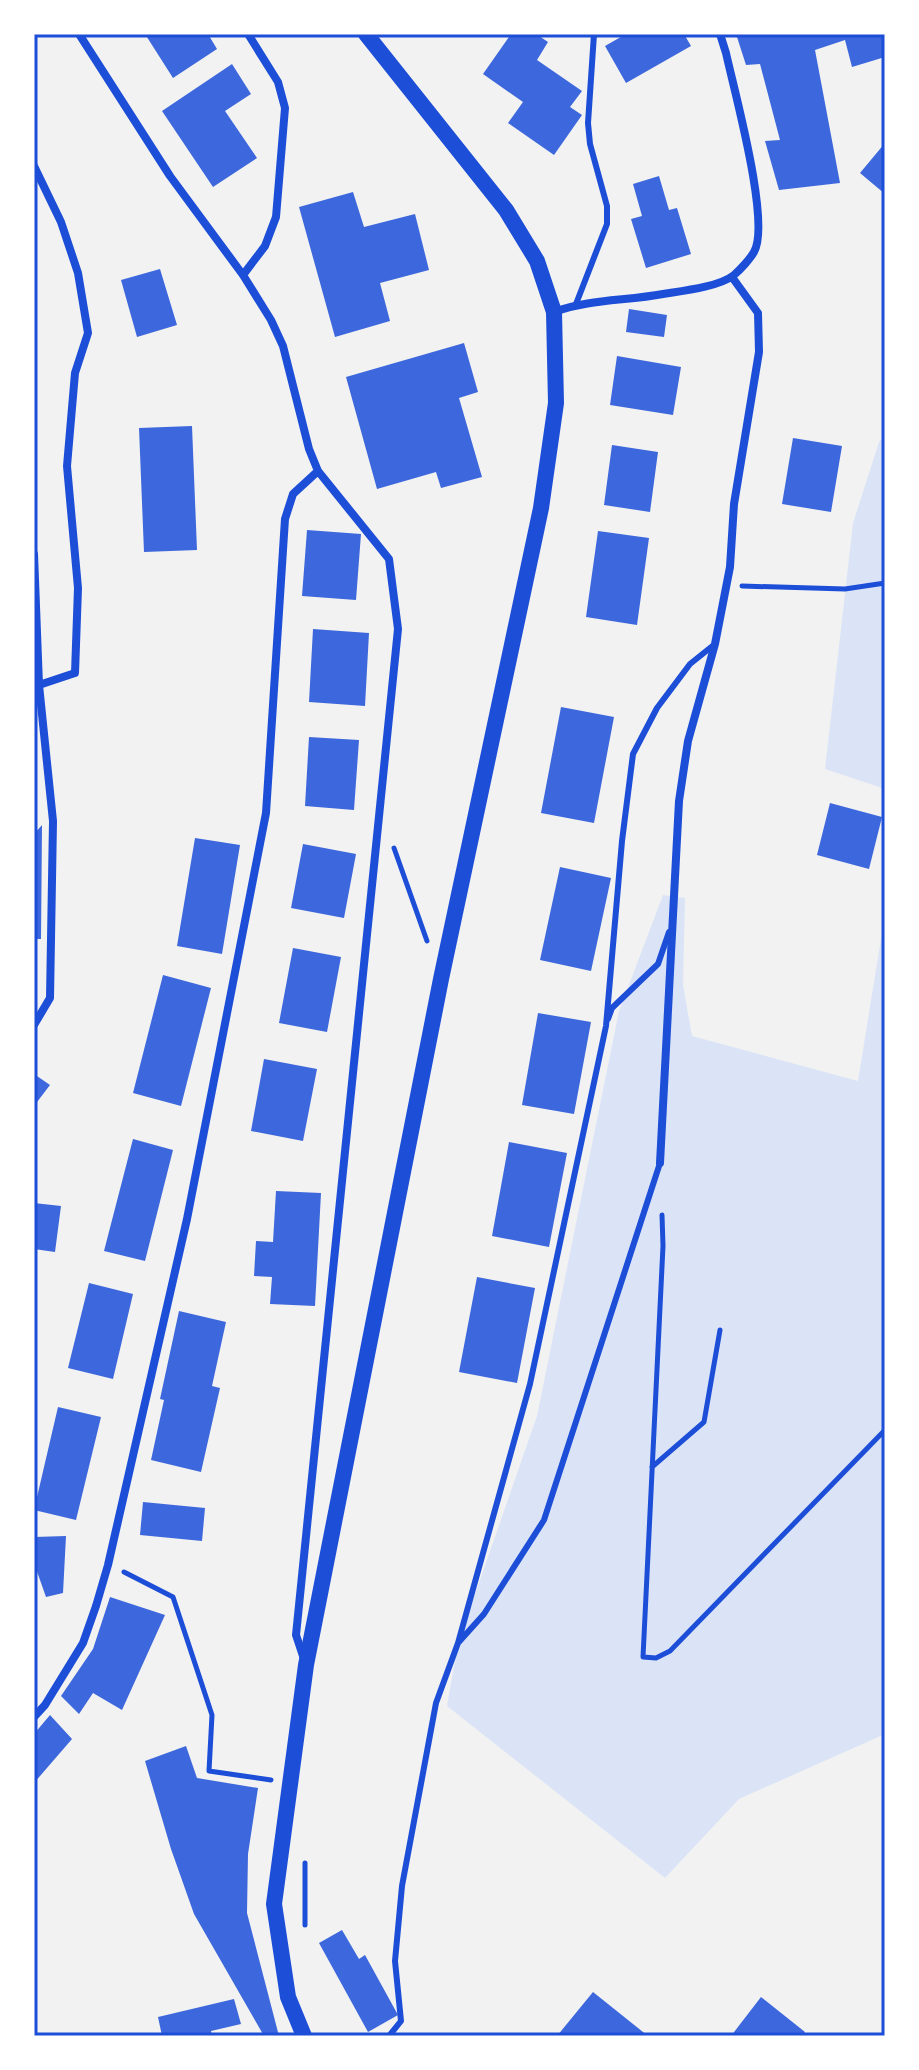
<svg xmlns="http://www.w3.org/2000/svg" width="919" height="2070" viewBox="0 0 919 2070" font-family="Montserrat,sans-serif">
<rect width="100%" height="100%" fill="#f2f2f2"/>
<path fill="#dbe4f7" d="M885,435V789L825,769L853,523L879,442Z
M663,895L685,898L683,985L692,1036L858,1081L885,914V1734L739,1799L665,1878L447,1706L458,1643L537,1416L619,1011Z"/>
<path fill="#3d67dc" d="M145,34H208L217,49L173,78Z
M511,34H536L548,42L537,60L582,91L570,107L582,115L554,155L508,123L523,102L483,74Z
M626,34H684L691,46L626,83L605,46Z
M736,34H885V57L852,67L845,40L815,50L840,183L779,190L765,141L780,140L760,64L746,65Z
M232,64L251,94L225,111L257,158L213,187L162,111Z
M885,143V194L860,173Z
M659,176L669,210L677,208L691,254L646,268L631,219L642,216L633,184Z
M353,192L364,227L415,214L429,270L380,283L390,321L335,337L299,207Z
M160,269L177,325L137,337L121,280Z
M629,309L667,315L664,337L626,332Z
M464,343L478,392L459,398L482,477L441,488L436,472L377,489L346,377Z
M617,356L681,367L673,415L610,405Z
M192,426L197,550L144,552L139,428Z
M793,438L842,446L831,512L782,504Z
M612,445L658,452L650,512L604,505Z
M307,530L361,534L356,600L302,596Z
M598,531L649,538L637,625L586,617Z
M313,629L369,633L365,706L309,702Z
M561,707L614,717L594,823L541,813Z
M309,737L359,740L354,810L305,806Z
M830,803L882,817L869,869L817,855Z
M42,825L41,939H34V834Z
M195,838L240,845L222,954L177,946Z
M303,844L356,854L344,918L291,908Z
M560,867L611,878L591,971L540,960Z
M293,948L341,957L327,1032L279,1023Z
M163,975L211,988L181,1106L133,1093Z
M538,1013L591,1022L574,1114L522,1105Z
M264,1059L317,1069L303,1141L251,1131Z
M34,1074L50,1085L34,1106Z
M133,1139L173,1150L145,1261L104,1251Z
M509,1142L567,1153L549,1247L492,1236Z
M276,1191L321,1193L315,1306L270,1304L272,1277L254,1276L256,1241L273,1242Z
M34,1203L61,1206L55,1252L34,1249Z
M477,1277L535,1288L517,1383L459,1372Z
M89,1283L133,1294L113,1379L68,1368Z
M179,1311L226,1322L212,1386L220,1388L201,1472L151,1460L164,1400L160,1399Z
M58,1407L101,1417L76,1520L34,1510Z
M143,1502L205,1508L202,1541L140,1535Z
M66,1536L63,1593L46,1597L34,1563V1537Z
M110,1597L165,1615L122,1710L93,1693L79,1714L61,1696L93,1649Z
M50,1715L72,1739L34,1783V1734Z
M186,1746L197,1778L258,1788L248,1854L247,1913L279,2036H264L194,1914L171,1849L145,1761Z
M342,1930L359,1959L365,1955L398,2015L368,2032L319,1943Z
M593,1992L648,2036H557Z
M761,1997L805,2032L802,2036H731Z
M234,1999L241,2024L211,2031L212,2036H162L158,2017Z"/>
<g fill="none" stroke-linecap="round" stroke-linejoin="round">
<path stroke="#1d4ed8" stroke-width="5" d="M742,586L845,589L885,583
M394,848L427,941
M662,1215L663,1246L643,1657L656,1658L670,1651L885,1430
M652,1467L704,1422L720,1330
M124,1572L173,1597L212,1715L209,1771L271,1780
M305,1863V1925"/>
<path stroke="#1d4ed8" stroke-width="6" d="M576,304L607,224V206L590,144L588,123L594,34
M608,1019L612,1008L658,964L669,932
M458,1643L530,1384L606,1026L622,841L633,754L657,708L690,664L715,644
M389,2036L401,2021L395,1961L402,1886L436,1703L458,1643L484,1614L544,1520L660,1163"/>
<path stroke="#1d4ed8" stroke-width="8" d="M79,34L170,176L243,275L271,320L283,346L309,449L318,471L389,559L398,629L296,1635L304,1659
M34,166L61,222L78,273L88,333L75,373L67,466L78,588L75,673L39,685
M243,275L265,246L276,217L285,108L278,82L248,34
M554,312C589,299 626,301 663,294C682,291 719,287 734,275C740,270 750,259 754,252C771,223 734,90 726,53L720,34
M34,554L39,685L53,821L50,998L34,1025
M660,1163L679,801L688,741L715,644L730,567L734,504L759,352L758,313L732,277
M34,1717L45,1705L83,1643L96,1606L108,1565L187,1219L266,813L285,519L293,494L318,471"/>
<path stroke="#1d4ed8" stroke-width="16" d="M304,2036L288,1997L274,1904L306,1665L441,979L541,508L556,403L554,312L537,261L506,210L366,34"/>
</g>
<rect width="919" height="2070" fill="none" stroke="#ffffff" stroke-width="72"/>
<rect x="36" y="36" width="847" height="1998" fill="none" stroke="#1d4ed8" stroke-width="3"/>
</svg>
